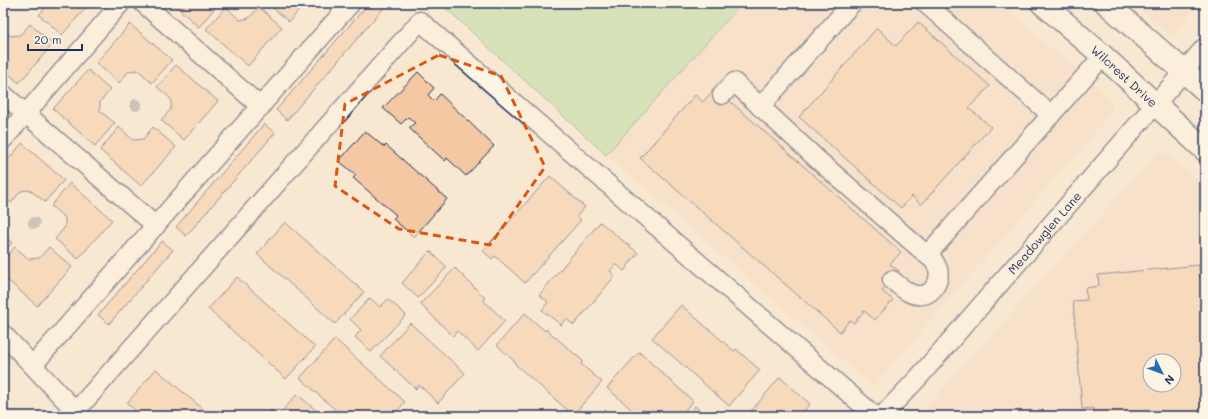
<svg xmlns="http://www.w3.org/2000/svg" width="1208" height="419" viewBox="0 0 1208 419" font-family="Mali,sans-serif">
<rect width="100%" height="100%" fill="#f9e8d1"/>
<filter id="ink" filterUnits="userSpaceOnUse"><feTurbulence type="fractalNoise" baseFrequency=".025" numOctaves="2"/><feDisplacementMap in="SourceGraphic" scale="8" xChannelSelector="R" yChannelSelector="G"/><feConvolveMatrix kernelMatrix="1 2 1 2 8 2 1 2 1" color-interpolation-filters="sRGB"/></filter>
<g filter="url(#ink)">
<path fill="#f3dac1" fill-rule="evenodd" d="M742,3H999L1108,96L1113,103L1112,113L873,387L606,155Z
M1133,3H1200L1171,36Z
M1161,149L1205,186V416L919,415ZM1150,361H1174V385H1150Z"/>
<path fill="#aedc9c" stroke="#64867d" d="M440,3H742L606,155Z"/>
<path fill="#f3c8a2" stroke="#1b2f5e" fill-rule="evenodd" d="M49,3H90L62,35L39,15Z
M172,3H217L218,4L199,27Z
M267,3H305L289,22Z
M369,3H388L287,120L276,110Z
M226,7L240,20L249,18L259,7L282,27L248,66L206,29Z
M918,22L990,86L969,108L991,127L921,205L912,196L901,208L799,117L877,28L896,46Z
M30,24L53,44L19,83L3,69V30L11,36L20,35Z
M130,24L172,60L152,83L138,70L129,71L119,83L96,63Z
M176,65L218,101L184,140L161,120L171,109V99L157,87Z
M88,70L110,90L100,102V111L115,123L95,146L53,109Z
M418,72L434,88L428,95L434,101L440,94L494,146L466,176L447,158L445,161L409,128L415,123L408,117L401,124L383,108Z
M715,88L901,252L890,264L899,271L882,291L893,300L875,320L864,311L854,323L850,320L840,332L640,158L695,95L703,102Z
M264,124L275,133L186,236L176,227Z
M119,127L133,140L143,139L153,127L176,147L141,186L100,150Z
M365,131L384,147L386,145L447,199L414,237L393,219L396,215L353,178L356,175L339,161Z
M22,143L64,180L45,202L30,190L21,191L11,203L3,196V166Z
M550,176L585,207L577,216L581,220L525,283L495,256L492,259L483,251Z
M70,183L112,220L78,259L55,239L65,227V218L51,206Z
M285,222L364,292L335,324L257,254Z
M600,222L638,253L624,271L616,264L610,271L615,276L574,325L566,319L561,325L542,310L548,302L539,295Z
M3,235L12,243L3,252Z
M162,241L173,250L109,324L98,315Z
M15,247L29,259L39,258L49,247L72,267L37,306L3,276V261Z
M430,251L447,267L418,298L402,283Z
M1199,265L1200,279H1205V416H1094L1093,408L1082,409L1073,301L1087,300L1085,288L1099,286L1098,275ZM1150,361H1174V385H1150Z
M455,268L485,298L483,300L505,321L478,351L457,331L453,336L420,304Z
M237,277L315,347L286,379L208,309Z
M370,298L380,307L388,299L406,315L371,352L355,337L361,330L350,319Z
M681,305L734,351L736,349L760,370L729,406L652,338Z
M525,313L545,331L546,329L583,361L581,364L602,382L573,415L515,364L516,363L497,345Z
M410,323L465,373L438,403L419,385L416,389L380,356Z
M335,339L405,402L393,416H342L300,378Z
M639,352L693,401L680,416H639L607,388Z
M156,369L211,416H141L127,403Z
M780,377L810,404L800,416H747Z
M297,394L323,416H266L271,410L278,416Z
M695,406L708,416H687Z"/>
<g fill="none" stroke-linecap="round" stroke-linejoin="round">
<g stroke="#1b2f5e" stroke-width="21">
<g id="minor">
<path d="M143,3L261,107"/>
<path d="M925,3L1051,115"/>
<path d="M3,94L156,226"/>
<path d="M722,95L734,82L818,160L934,261C935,263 937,266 938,269C941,280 933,294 922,295C910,297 900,286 892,280"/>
<path d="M760,107L852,3"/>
<path d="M3,140L121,3"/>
<path d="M927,255L1103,56"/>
<path d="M3,334L80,416"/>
<path d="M33,365L351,3"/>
<path d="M76,411L420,21L875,416"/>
<path id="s1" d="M882,416L918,378L1205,47"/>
</g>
</g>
<g stroke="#1b2f5e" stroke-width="25">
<g id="major">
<path id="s2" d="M1042,3L1103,56L1205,150"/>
<path d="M1106,3L1205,90"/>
</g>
</g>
<use href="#minor" stroke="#fcf5e5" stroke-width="18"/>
<use href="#major" stroke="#fcf5e5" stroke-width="22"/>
</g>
<g fill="#939a9b">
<circle cx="136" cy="105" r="6"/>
<circle cx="34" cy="223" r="6"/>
</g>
</g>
<path d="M0 0H1208V419H0ZM439,55L501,76L545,167L490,245L399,229L335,186L345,104Z" fill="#f9e8d1" fill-opacity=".55" fill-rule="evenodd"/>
<path fill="none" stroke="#de5710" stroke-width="3" stroke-dasharray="8 5" stroke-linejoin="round" d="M439,55L501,76L545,167L490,245L399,229L335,186L345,104Z"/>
<g text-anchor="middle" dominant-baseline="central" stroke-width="3" stroke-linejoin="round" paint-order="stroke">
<g font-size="12" fill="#1b2f5e" stroke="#fcf5e5">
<text stroke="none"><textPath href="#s2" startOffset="110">Wilcrest Drive</textPath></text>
<text stroke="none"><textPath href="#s1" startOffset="245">Meadowglen Lane</textPath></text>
</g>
</g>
<rect width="1208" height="419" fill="none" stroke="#fcf5e5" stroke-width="16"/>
<rect x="8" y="8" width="1192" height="403" fill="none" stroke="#1b2f5e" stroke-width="1.5" filter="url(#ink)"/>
<g transform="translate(1162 373) rotate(132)"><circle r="19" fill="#fcf5e5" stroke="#a2a6af"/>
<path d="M0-3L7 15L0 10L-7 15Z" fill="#1f6fb2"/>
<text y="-6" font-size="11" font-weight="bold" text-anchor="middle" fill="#1b2f5e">N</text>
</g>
<path d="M28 44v6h54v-6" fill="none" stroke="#1b2f5e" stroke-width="2"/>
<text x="34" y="44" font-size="12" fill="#1b2f5e" stroke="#fcf5e5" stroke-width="3" paint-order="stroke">20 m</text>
</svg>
